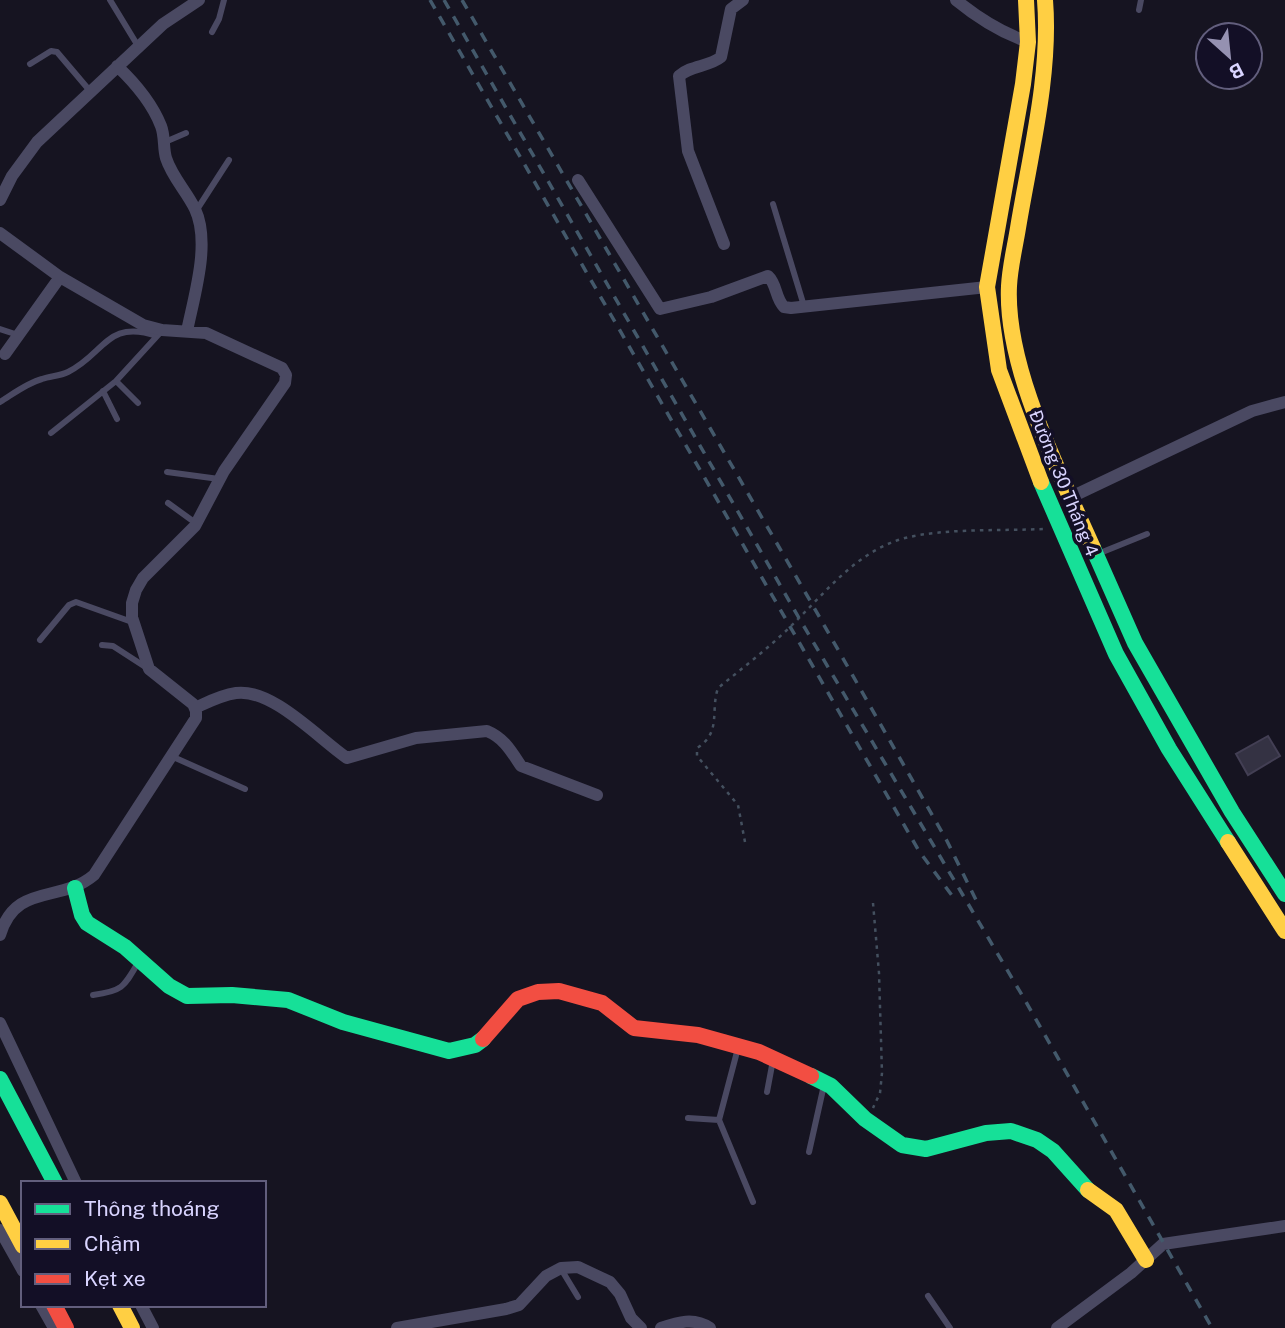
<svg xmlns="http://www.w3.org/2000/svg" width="1285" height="1328" viewBox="0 0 1285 1328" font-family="'Public Sans',sans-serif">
<rect width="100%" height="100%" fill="#161421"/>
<path fill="#343243" stroke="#433f54" stroke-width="2" d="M1268,736L1280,756L1248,775L1236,754Z"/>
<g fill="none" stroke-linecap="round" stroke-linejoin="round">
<path stroke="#44505f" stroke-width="2.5" stroke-dasharray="3.5 5" stroke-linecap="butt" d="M745,842L738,805L697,756V748C722,732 710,712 718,688C745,666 774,644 799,618C830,587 860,550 905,538C945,528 1001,531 1044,529
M873,903L879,973L882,1073L880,1093L873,1108"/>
<path stroke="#4a4962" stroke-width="6" d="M110,0L138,46
M1139,10L1141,0
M212,32L219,19L224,0
M30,64L51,51L57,52L90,91
M165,142L186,133
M773,204L804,306
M196,211L229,160
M0,329L18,335
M116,381L138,403
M103,391L117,419
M0,402C13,394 27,383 42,379C51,376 60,376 68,372C105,354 106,319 157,336
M51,433L116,381L159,334
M167,472L219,479
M168,503L197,524
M1100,553L1147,534
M40,640L69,605L76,602L132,622
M102,645L113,646L147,668
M171,756L245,789
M93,995C123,991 124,987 139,961
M738,1048L719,1120L753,1202
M767,1092L773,1060
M688,1118L719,1120
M809,1152L824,1085
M561,1269L578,1297
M928,1296L950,1328"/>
<path stroke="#4a4962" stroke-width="12" d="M956,0C978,18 1000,32 1028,42
M117,66C135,83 152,103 161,126C165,136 163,148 166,158C172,177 187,192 195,209C211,243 194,296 187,331
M578,180L660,309L711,297L768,276C777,284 775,298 784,307L791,308L987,287
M0,200L12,176L37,142L163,24L199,0
M0,233L60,277L143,325L162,330L206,333L282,368L286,375L285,383L224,471L195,526L143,578L136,590L132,603V617L149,669L193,704L196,711V718L94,875C60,904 16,882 0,935
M724,244L688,151L679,76C691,65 709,67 721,57L731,9L743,0
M5,354L60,277
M1069,498L1252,411L1285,402
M195,708C208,702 221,695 236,693C272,688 318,738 347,758L416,738L487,731C504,738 511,751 521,766L597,795
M0,1023L76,1183
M0,1230L23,1271
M41,1305L54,1328
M141,1305L153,1328
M397,1328L506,1309L519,1305L546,1276L561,1268L578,1267L610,1282L620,1294L631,1318L641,1328
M661,1328C678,1322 694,1317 710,1328
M1057,1328L1131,1273L1163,1244L1285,1226"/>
<path stroke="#16e098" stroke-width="16" d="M1041,482L1116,654L1169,749L1228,842
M1093,548L1135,643L1232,812L1285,894
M75,888L82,915L87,923L125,947L169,986L187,996L232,995L288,1000L343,1022L449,1051L475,1045L483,1039
M811,1076L831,1086L865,1119L902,1145L926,1149L986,1133L1011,1131L1037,1140L1053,1151L1088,1190
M0,1079L55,1183"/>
<path stroke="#ffcf43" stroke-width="16" d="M1026,0L1028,42L1023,84L987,287L999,370L1041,482
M1045,0C1051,74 1030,155 1018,228C1015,247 1010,266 1009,286C1005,368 1060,473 1093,548
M1228,842L1285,931
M1088,1190L1116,1210L1146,1260
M0,1203L23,1246
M120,1305L132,1328"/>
<path stroke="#f24e42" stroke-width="16" d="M483,1039L518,999L538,992L559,991L602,1003L634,1028L698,1035L759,1052L811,1076
M54,1305L66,1328"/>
<path stroke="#43596b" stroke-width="3.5" stroke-dasharray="10 9" stroke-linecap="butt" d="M430,0L919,851L956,901
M444,0L799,618L1022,995L1212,1328
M462,0L812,604L947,841L978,904"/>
</g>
<g text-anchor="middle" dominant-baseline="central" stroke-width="7" stroke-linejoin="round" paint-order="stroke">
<g font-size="18" fill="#d9d4ff" stroke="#130f26">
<text transform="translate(1064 483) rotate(68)">Đường 30 Tháng 4</text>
</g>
</g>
<rect x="21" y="1181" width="245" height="126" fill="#130f26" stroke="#625e7d" stroke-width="2"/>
<rect x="35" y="1204" width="35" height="10" fill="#16e098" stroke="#625e7d" stroke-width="2"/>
<text x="84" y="1216" font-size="21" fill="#d9d4ff">Thông thoáng</text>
<rect x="35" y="1239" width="35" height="10" fill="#ffcf43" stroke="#625e7d" stroke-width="2"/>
<text x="84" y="1251" font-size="21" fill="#d9d4ff">Chậm</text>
<rect x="35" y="1274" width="35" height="10" fill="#f24e42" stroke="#625e7d" stroke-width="2"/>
<text x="84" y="1286" font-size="21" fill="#d9d4ff">Kẹt xe</text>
<g transform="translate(1229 56) rotate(153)"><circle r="33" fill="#130f26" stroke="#625e7d" stroke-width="2"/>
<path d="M0-5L12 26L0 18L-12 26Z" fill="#9591b1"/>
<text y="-10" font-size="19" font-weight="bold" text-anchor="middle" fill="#d9d4ff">B</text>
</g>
</svg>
